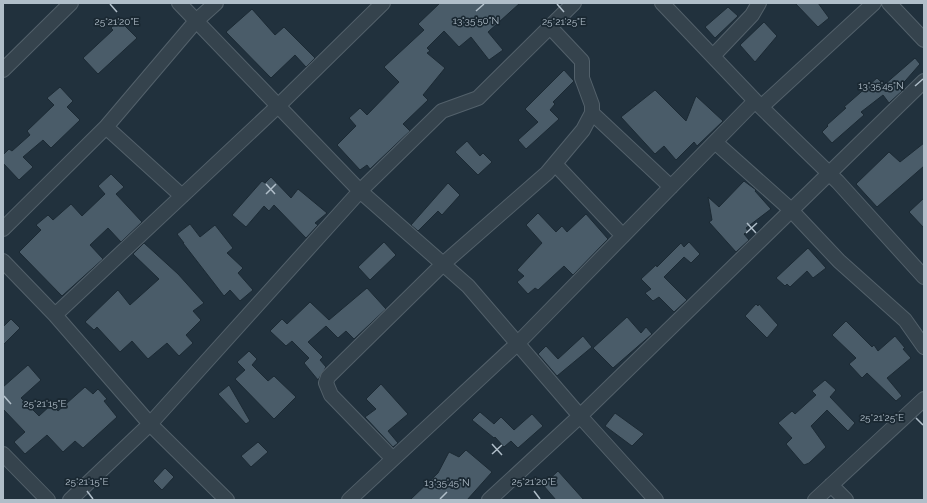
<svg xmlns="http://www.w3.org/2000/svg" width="927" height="503" viewBox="0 0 927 503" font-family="Raleway,sans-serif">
<rect width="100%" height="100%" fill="#21313d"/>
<path fill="#4a5c69" stroke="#1c2a34" d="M440,3H520L488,32L503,50L489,60L471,37L459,47L444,31L427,48L430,51L427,53L445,68L423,95L428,100L403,124L410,131L370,169L367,165L360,170L337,145L356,126L349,118L360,108L367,115L399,82L384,67L424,30L418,24Z
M795,3H818L829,18L818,27Z
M728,7L738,16L715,38L705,27Z
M252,9L275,35L284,27L315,58L306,67L295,55L271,78L226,32Z
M119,20L137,38L98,74L83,58L113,30L111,28Z
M764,22L777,36L755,62L740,45Z
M915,58L920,64L899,88L902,91L889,103L883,95L861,112L864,115L832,143L822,132L828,126L827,125L846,108L844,107L877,78L884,85Z
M564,70L574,81L553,102L555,104L550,110L559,119L526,149L518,140L538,122L525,109Z
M60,87L73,101L67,107L80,120L51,148L43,140L23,157L33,167L19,180L3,163V155L9,149L12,151L30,135L27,131L54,105L47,98Z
M655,90L686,121L696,96L723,121L697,146L694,142L676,160L664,146L655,154L621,117Z
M467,141L480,156L483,153L492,162L478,175L455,152Z
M924,143V166L877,207L856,184L889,152L900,162Z
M111,174L124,187L116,194L142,222L121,242L108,228L90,245L103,259L62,296L19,252L41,230L36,225L48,215L53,220L71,204L82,216L105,194L98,186Z
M271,177L291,198L298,189L327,213L315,223L318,225L306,238L274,205L269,211L264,206L246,227L232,215L262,181L265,183Z
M744,181L756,190L755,191L771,209L746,228L748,231L744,234L749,240L736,252L709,222L712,220L708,197L719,207Z
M448,183L460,195L442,215L438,211L418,231L411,225Z
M924,198V228L909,212Z
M538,213L556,232L562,226L567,232L586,214L608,239L573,275L564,266L538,290L535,288L528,294L517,282L524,276L517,270L542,243L526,225Z
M190,224L200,237L215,225L233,248L227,253L243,268L238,273L253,290L240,301L230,290L224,296L183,243H184L177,234Z
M384,242L396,255L370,280L358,267Z
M689,242L700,254L691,263L684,257L664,277L687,300L674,312L659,297L653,301L645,293L651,289L641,279L656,265L657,267L681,243L684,247Z
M144,243L178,274L204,303L193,311L201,320L186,335L193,343L179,356L167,343L148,359L132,341L120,352L97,327L94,330L85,322L118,290L130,305L159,279L133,254Z
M808,248L826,268L813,278L807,271L790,287L787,284L785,286L776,278Z
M367,288L386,309L354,339L346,331L338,338L326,326L308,342L323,357L320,360L326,367L318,380L304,363L309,358L292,341L286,346L270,331L282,319L287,324L310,302L329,320Z
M756,304L758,306L759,304L778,325L767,338L745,316Z
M627,317L641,333L646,327L652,334L613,368L593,348Z
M11,319L20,328L3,345V327Z
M846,321L872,347L874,345L878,351L895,336L905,348L903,349L911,358L887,378L902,396L896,401L867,373L862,378L849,364L856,358L832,335Z
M583,336L592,347L557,376L538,354L546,346L558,359Z
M249,351L257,359L252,365L268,381L274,376L296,397L274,419L235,379L245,370L237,362Z
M28,365L41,380L21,398L39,416L52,404L58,411L85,387L93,394L98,389L107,399L104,401L117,417L83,448L75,441L63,452L47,435L25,454L14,442L25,432L3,409V387Z
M825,380L836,390L830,397L855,423L848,431L827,410L811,426L826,447L809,463L804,465L786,444L792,438L778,423L792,411L795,414L816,395L812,391Z
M381,384L408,414L388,431L398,443L393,447L365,417L376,409L366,399Z
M229,385L250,421L246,424L218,394Z
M480,412L494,424L501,417L514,430L532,414L543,426L518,448L511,441L504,447L495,437L494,438L472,420Z
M615,413L644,434L632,446L605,426Z
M258,442L268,452L251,467L241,456Z
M466,450L492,472L467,500H410L438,473L449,452L459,457Z
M165,468L174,477L162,490L153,481Z
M558,471L584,500H556L543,485Z"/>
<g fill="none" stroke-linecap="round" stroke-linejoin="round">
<g stroke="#53616b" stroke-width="16">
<path id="minor" d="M179,3L360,191L468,286L580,416L656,500
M662,3L761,107L838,182L924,277
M889,3L924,40
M713,56L752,15L759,3
M3,70L71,3
M761,107L874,3
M592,113L671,187
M106,127L182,196
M715,142L790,209L839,261L905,320L924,347
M555,164L623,236
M3,229L106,127L196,21L216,3
M3,261L55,315L150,424L227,500
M55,315L278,106L383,3
M3,454L48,500
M393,459L331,395L326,383L328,377L443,264L547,173L583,130L592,113V105L582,78V61L550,27
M831,485L846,500
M70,500L150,424L360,191L442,111L478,98L482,94L574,3
M349,500L518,343L755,101
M489,500L580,416L924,81
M815,500L924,399"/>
</g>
<use href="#minor" stroke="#35434d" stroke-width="14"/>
</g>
<path fill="none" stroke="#b0bec9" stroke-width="1.5" d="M110,4L117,12M557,4L564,12M476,11L484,4M915,86L923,79M266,184L275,194M266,194L276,184M747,223L756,233M746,233L757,223M4,396L11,404M916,418L923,425M492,444L502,455M492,454L502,445M87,491L93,499M534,491L540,499M440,499L447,492"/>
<g font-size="10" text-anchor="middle" fill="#b0bec9" stroke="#1a2832" stroke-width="3.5" stroke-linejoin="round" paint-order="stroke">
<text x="476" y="24">13°35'50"N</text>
<text x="117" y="25">25°21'20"E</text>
<text x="564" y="25">25°21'25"E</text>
<text x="881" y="89">13°35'45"N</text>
<text x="45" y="407">25°21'15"E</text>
<text x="882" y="421">25°21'25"E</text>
<text x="87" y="485">25°21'15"E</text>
<text x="534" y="485">25°21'20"E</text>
<text x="447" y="486">13°35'45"N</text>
</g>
<rect width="927" height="503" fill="none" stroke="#b0bec9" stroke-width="8"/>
</svg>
